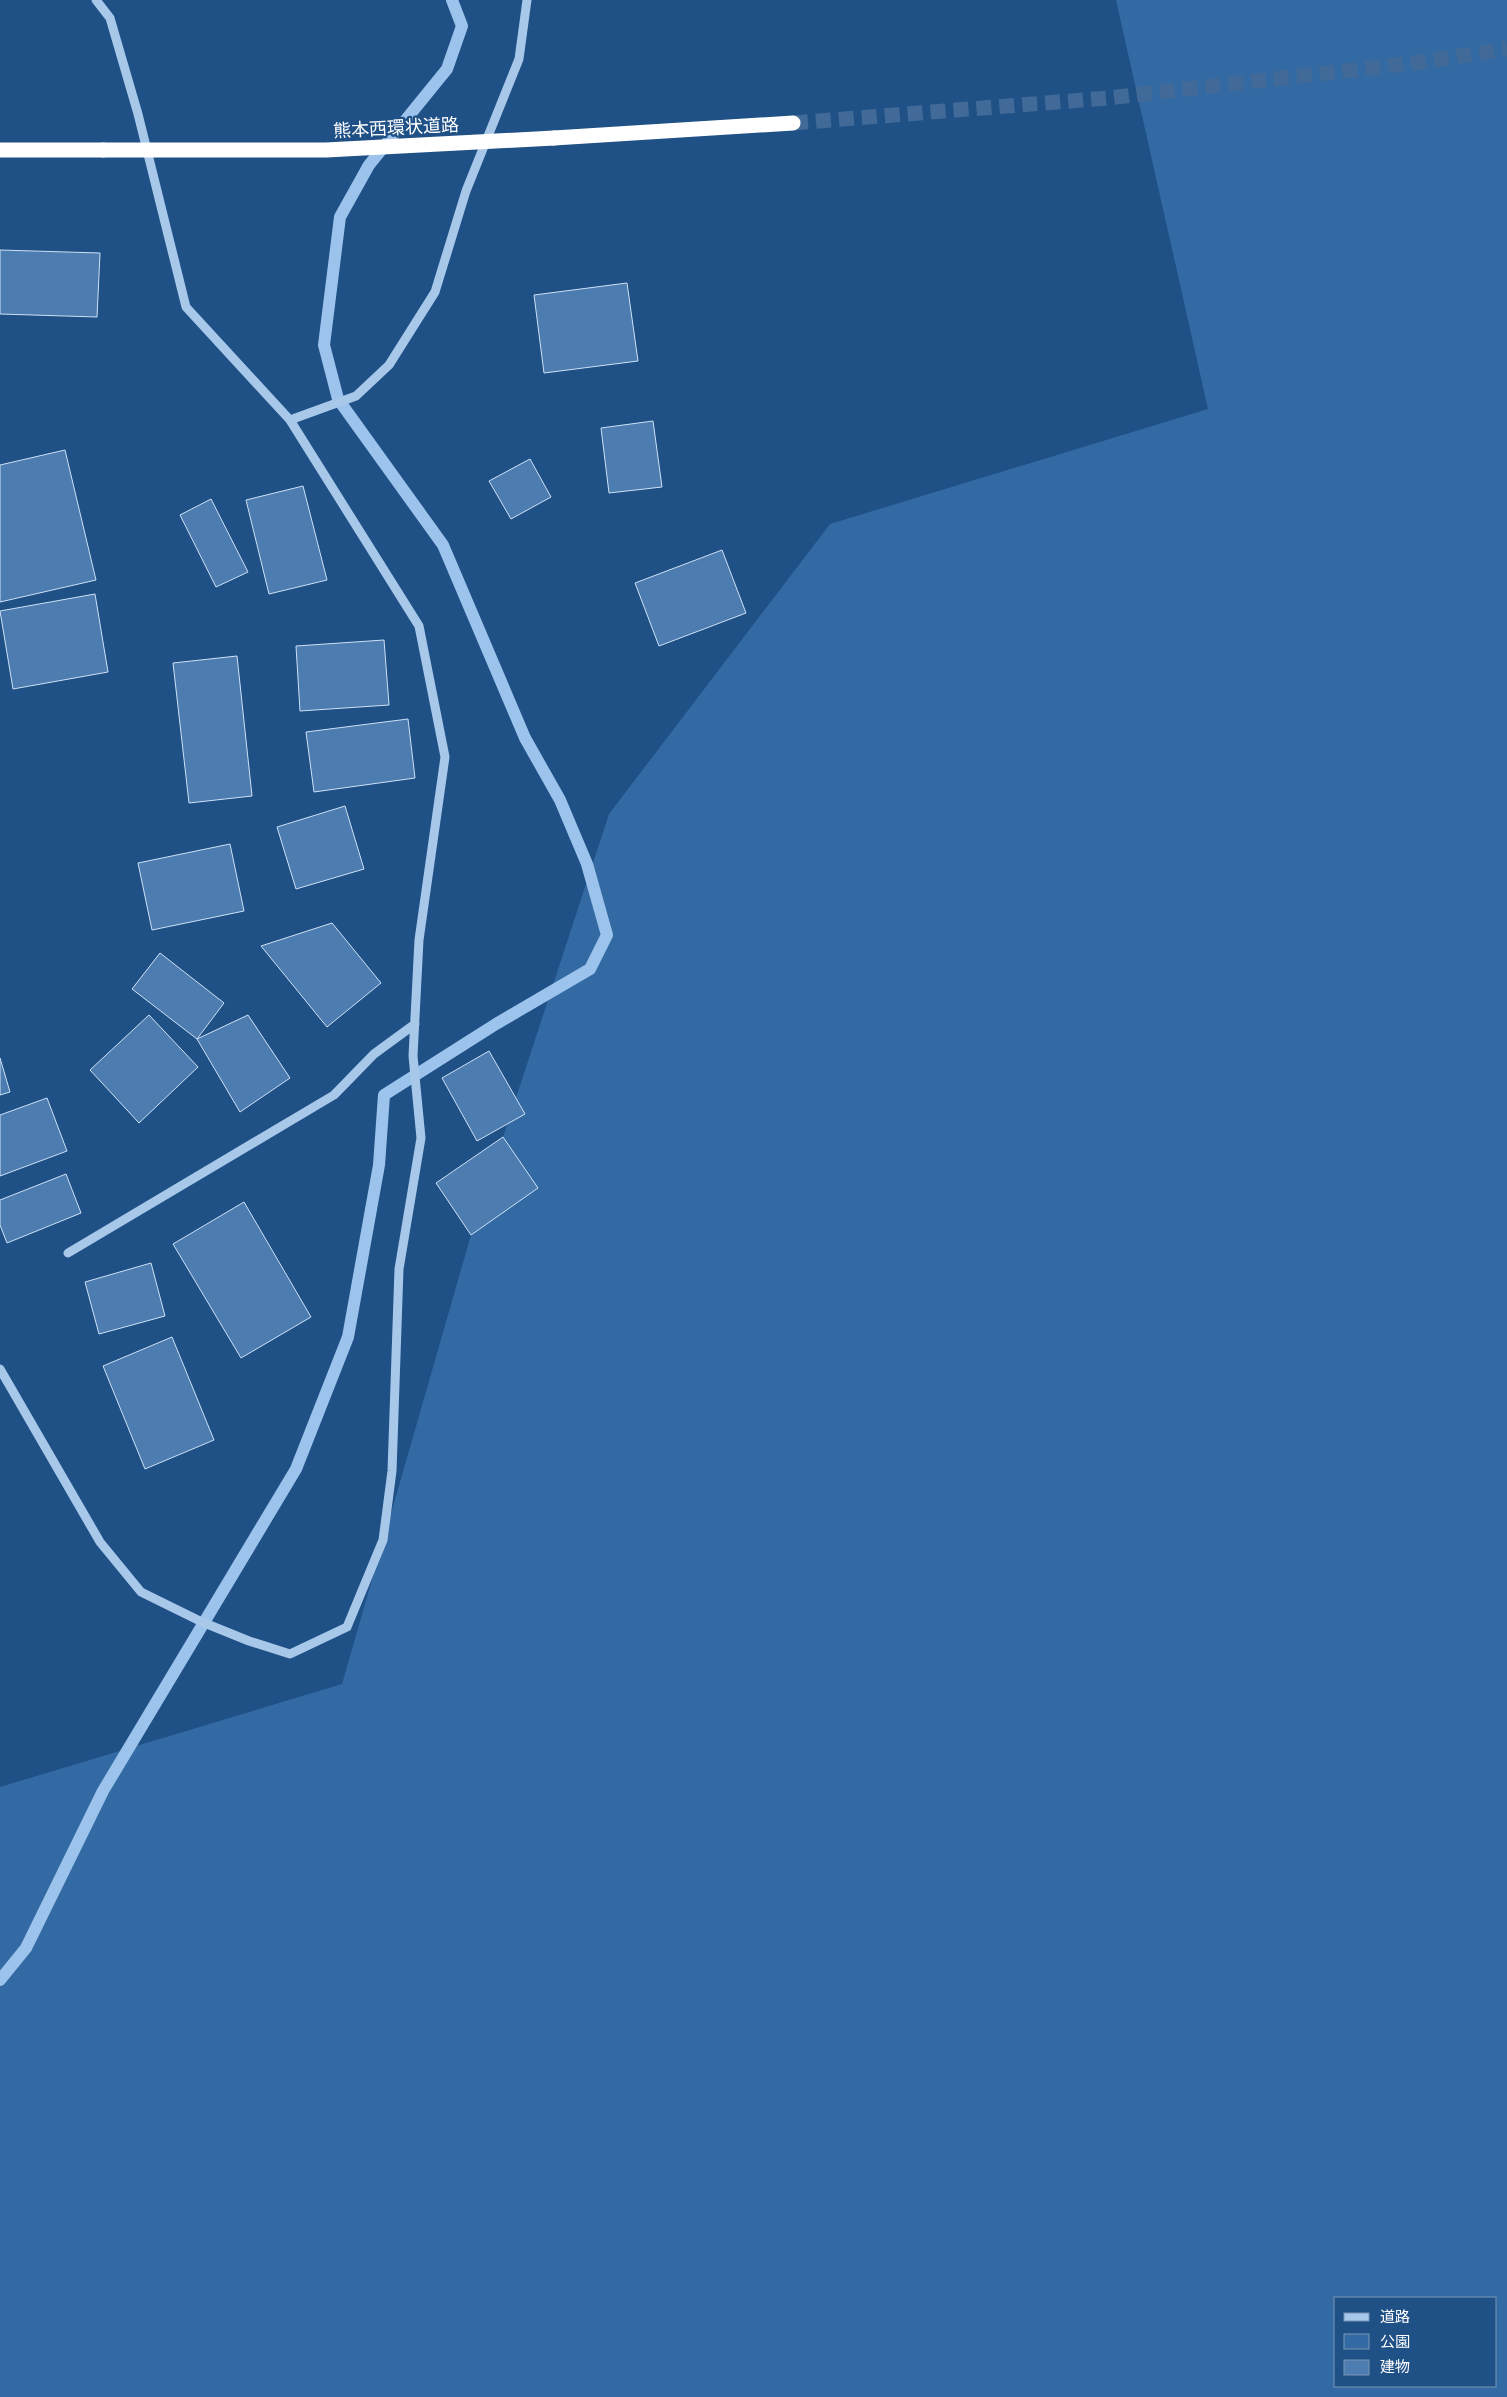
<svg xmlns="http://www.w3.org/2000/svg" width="1507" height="2397" viewBox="0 0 1507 2397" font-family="Karla,'Noto Sans JP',sans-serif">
<rect width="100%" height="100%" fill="#1f5086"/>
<path fill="#336aa3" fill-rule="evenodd" d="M1116,0H1507V2397H0V1787L342,1684L471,1235L609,814L830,524L1208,409ZM1336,2298H1496V2386H1336Z"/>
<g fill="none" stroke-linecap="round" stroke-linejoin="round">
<path stroke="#9cc3ec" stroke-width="12" d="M0,1980L26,1948L103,1791L296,1469L348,1337L379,1165L384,1095L496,1024L590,969L607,935L587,864L560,800L525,738L443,545L338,399L324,345L340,217L369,165L447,69L462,26L452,0"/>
</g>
<path fill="#4c7cb0" stroke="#cde2f7" d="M0,250L100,253L97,317L0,314Z
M627,283L638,361L544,373L534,295Z
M653,421L662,487L609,493L601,428Z
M65,450L96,580L0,602V465Z
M530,459L551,497L511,519L489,481Z
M303,486L327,580L269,594L246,500Z
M211,499L248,572L216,587L180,515Z
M722,550L746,613L659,646L635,583Z
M95,594L108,672L13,689L0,611Z
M384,640L389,705L300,711L296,646Z
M237,656L252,796L189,803L173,663Z
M408,719L415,778L314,792L306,732Z
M345,806L364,869L296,889L277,827Z
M230,844L244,911L152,930L138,863Z
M332,923L381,983L327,1027L261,946Z
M160,953L224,1003L197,1039L132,989Z
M149,1015L198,1067L139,1123L90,1070Z
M248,1015L290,1078L240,1112L197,1039Z
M489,1051L525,1114L477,1141L442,1078Z
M0,1058L10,1092L0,1095Z
M47,1098L67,1151L0,1176V1115Z
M503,1137L538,1188L471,1235L436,1183Z
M66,1174L81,1213L7,1243L0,1225V1200Z
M244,1202L311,1317L241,1358L173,1244Z
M151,1263L165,1316L99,1334L85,1282Z
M172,1337L214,1440L145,1469L103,1366Z"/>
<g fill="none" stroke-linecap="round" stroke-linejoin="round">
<path stroke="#416a98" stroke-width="15" stroke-dasharray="15 8" stroke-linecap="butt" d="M793,123L1108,98L1414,63L1507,49"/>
<path stroke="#a8c8ea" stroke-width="9" d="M290,420L356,396L389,365L435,292L466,191L519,59L527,0
M68,1253L334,1095L374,1054L415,1024
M0,1369L100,1542L141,1592L202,1622L249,1641L290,1654L347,1627L383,1540L392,1471L399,1269L421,1138L413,1056L419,940L445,757L419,626L290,420L186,307L138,114L110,18L96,0"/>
<path stroke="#fff" stroke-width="15" d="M554,138L793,123
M0,150H103"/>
<path stroke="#fff" stroke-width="15" d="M103,150H326L554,138"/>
</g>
<g text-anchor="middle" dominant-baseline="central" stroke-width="4.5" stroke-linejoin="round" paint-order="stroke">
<g font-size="18" fill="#fff" stroke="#1f5086">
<text transform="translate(396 128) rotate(-3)">熊本西環状道路</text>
</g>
</g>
<rect x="1334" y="2297" width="162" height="90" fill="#1f5086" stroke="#7996b6"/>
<rect x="1344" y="2313" width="25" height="8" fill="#a8c8ea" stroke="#7996b6"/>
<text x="1380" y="2322" font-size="15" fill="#ffffff">道路</text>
<rect x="1344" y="2334" width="25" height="15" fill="#336aa3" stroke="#7996b6"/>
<text x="1380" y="2347" font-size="15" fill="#ffffff">公園</text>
<rect x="1344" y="2360" width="25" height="15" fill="#4c7cb0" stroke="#7996b6"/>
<text x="1380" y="2372" font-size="15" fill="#ffffff">建物</text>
</svg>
